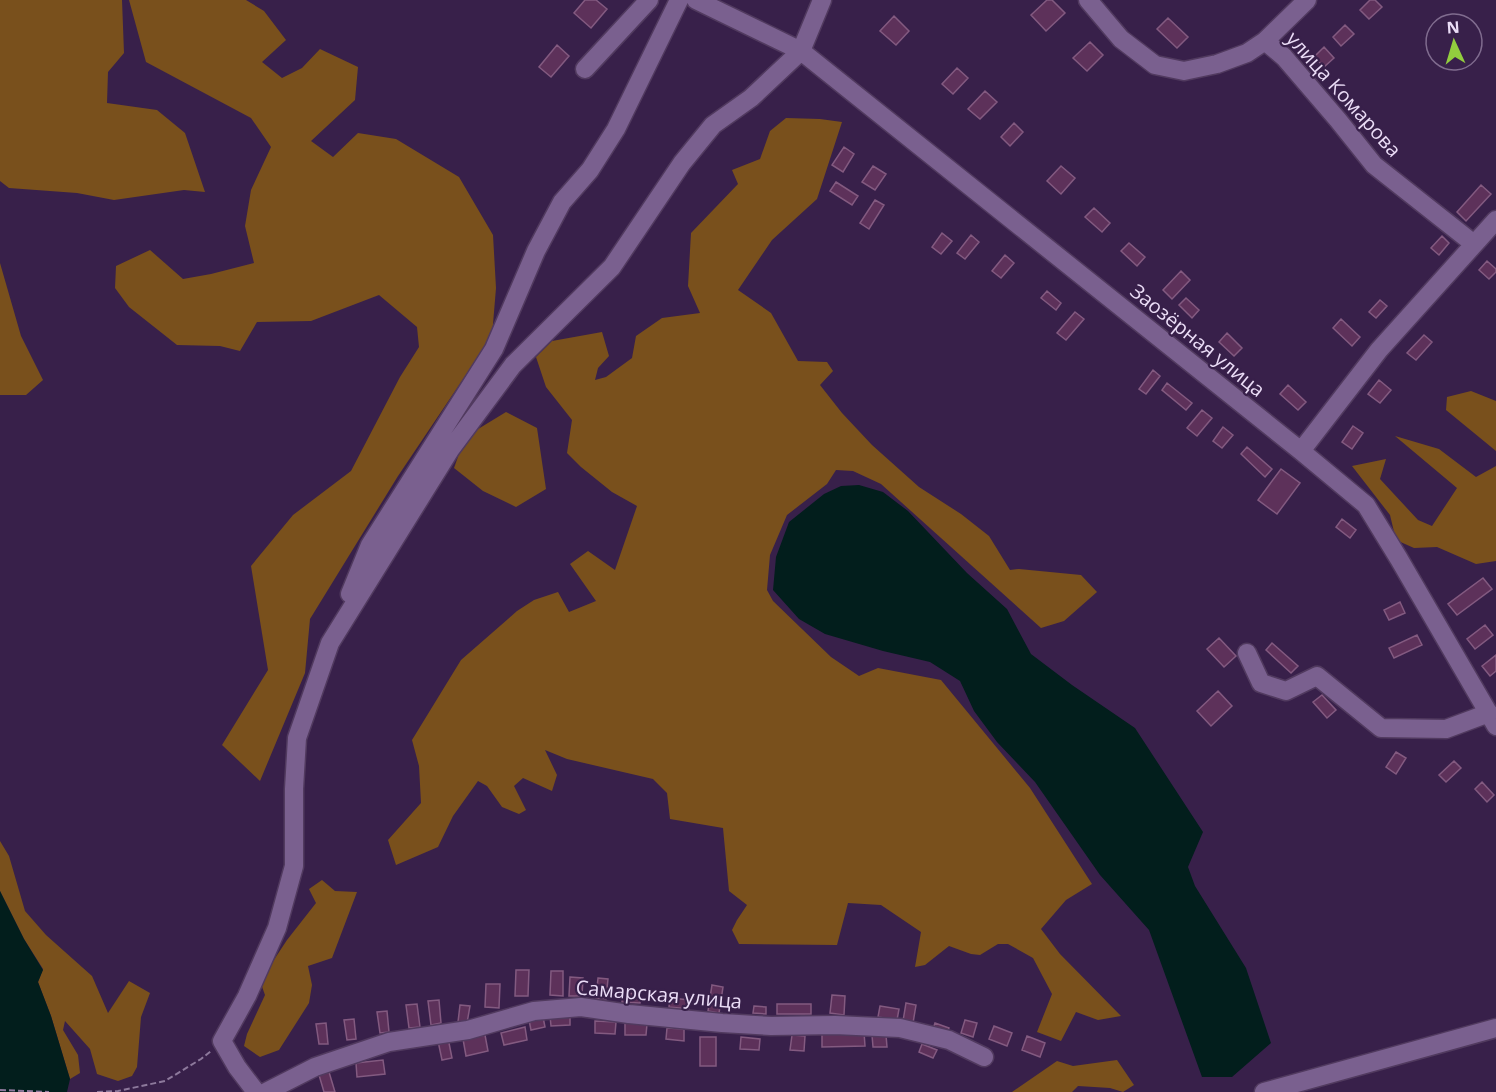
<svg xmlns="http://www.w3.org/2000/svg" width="1496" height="1092" viewBox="0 0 1496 1092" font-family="'Open Sans',sans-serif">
<rect width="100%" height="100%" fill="#38204a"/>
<path fill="#79501c" d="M0,0H122L124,53L108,72L107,103L157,110L185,133L205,192L184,190L114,200L77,193L9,188L0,181Z
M129,0H246L264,11L286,40L262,62L282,78L302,68L320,49L358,67L355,100L311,141L333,157L358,133L396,139L459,177L493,235L496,288L492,336L398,476L310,619L305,673L260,781L222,745L268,670L251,566L293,515L351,471L400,377L419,347L417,327L379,295L311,321L257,322L240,351L220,346L177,345L129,307L115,288L116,266L150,250L183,279L211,274L254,263L245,226L251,190L271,147L251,118L146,62Z
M786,118L820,119L842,122L817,199L772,240L738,290L771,313L798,361L827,362L833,371L820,385L842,413L872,445L919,487L961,514L989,536L1010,570L1019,569L1081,575L1097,592L1064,621L1041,628L881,484L853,471L836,470L827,484L787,515L770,555L767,590L773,601L831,657L859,676L878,668L941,680L1030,788L1092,884L1066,900L1041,929L1060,954L1121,1016L1098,1020L1076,1012L1061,1041L1037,1032L1052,994L1033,958L1008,944H998L980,955L971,954L949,946L925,965L915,967L921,932L881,905L848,903L837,945L739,944L732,930L737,920L747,905L729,891L723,828L670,819L667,793L653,779L567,759L545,750L557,775L552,791L523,778L514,786L526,810L519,814L502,807L487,786L478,781L453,816L438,847L396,865L388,840L421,803L419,766L412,740L461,660L517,611L534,600L558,592L569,612L596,601L570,564L588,551L615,570L637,506L612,492L581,467L567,453L572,420L546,387L536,357L552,341L602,332L609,356L598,368L595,380L606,377L632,358L636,336L662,318L700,313L688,286L691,233L738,184L732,170L760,159L770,131Z
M0,263L21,336L43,380L26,395H0Z
M1471,391L1496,401V451L1446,410L1447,397Z
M506,412L537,428L546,489L516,507L483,491L454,468L465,437Z
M1395,436L1439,449L1476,477L1496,466V561L1476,564L1437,547L1414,548L1396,540L1390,515L1352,466L1386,459L1380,479L1418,520L1432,526L1457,488Z
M0,841L9,856L25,911L46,935L92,976L108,1013L129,981L150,993L141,1017L137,1067L132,1076L118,1081L97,1074L90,1049L65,1021L63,1030L78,1055L80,1073L70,1079L51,1016L38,982L43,969L24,939L0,891Z
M322,880L335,891L357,892L332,958L308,966L312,985L309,1003L279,1050L260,1057L244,1046L247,1034L265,995L260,981L287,940L316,903L309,889Z
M1117,1060L1134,1085L1123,1092L1110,1088L1078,1086L1072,1092H1012L1057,1061L1073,1066Z"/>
<path fill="#021e1c" d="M859,485L883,492L908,511L967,573L1007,609L1031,654L1072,685L1135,728L1203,832L1188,867L1195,886L1246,968L1271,1043L1232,1077H1202L1149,930L1100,875L1035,782L997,742L974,711L960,681L930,662L883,651L825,634L799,619L773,590L776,557L789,522L824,494L841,486Z
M0,891L24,939L43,970L38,982L51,1016L70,1079L67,1092H0Z"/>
<path fill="#5d315a" stroke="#835a80" stroke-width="1.5" d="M585,0H596L607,9L591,28L574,13Z
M1047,0H1052L1065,13L1046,31L1031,15Z
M1370,0H1375L1382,7L1369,19L1360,10Z
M894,16L909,31L896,45L880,31Z
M1168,18L1188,37L1177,48L1157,29Z
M1345,25L1354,34L1341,46L1333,37Z
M1090,42L1103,55L1087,71L1073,58Z
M557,45L569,56L551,77L539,67Z
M1324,47L1334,58L1324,67L1314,57Z
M957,68L968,78L953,94L942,84Z
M985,91L997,102L980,119L968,109Z
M1014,123L1023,132L1010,146L1001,137Z
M844,147L854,154L843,172L832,165Z
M873,166L886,174L875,190L862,182Z
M1061,166L1075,178L1061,194L1047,181Z
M836,182L858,196L852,205L830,191Z
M1481,185L1491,194L1466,221L1457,212Z
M875,200L884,205L869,229L860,223Z
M1094,208L1110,223L1102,232L1085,217Z
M942,233L952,241L941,254L932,247Z
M971,235L979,242L965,259L957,253Z
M1442,236L1449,243L1439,255L1431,248Z
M1129,243L1145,257L1137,266L1121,251Z
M1005,255L1014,263L1001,278L992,271Z
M1487,261L1496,269V272L1489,279L1479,270Z
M1181,271L1190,280L1172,299L1163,290Z
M1047,291L1061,303L1056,310L1041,298Z
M1186,298L1199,310L1192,318L1179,305Z
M1380,300L1387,306L1376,318L1369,312Z
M1075,312L1084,319L1066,340L1057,333Z
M1341,319L1360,337L1352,346L1333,328Z
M1227,333L1242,348L1234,356L1219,342Z
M1424,335L1432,342L1416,360L1407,353Z
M1153,370L1160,376L1146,394L1139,389Z
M1379,380L1391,390L1380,403L1368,394Z
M1167,383L1192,403L1186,410L1162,390Z
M1288,385L1306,402L1298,410L1280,394Z
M1202,410L1212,418L1197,436L1187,428Z
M1353,426L1363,433L1352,449L1342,442Z
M1223,427L1233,435L1222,448L1213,441Z
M1247,447L1272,469L1265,477L1241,454Z
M1281,469L1300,483L1277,514L1258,500Z
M1342,519L1356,530L1350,538L1336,527Z
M1483,578L1492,589L1457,615L1448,604Z
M1400,602L1405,613L1389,620L1384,610Z
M1485,625L1493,635L1475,649L1467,639Z
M1417,635L1422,645L1394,658L1389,648Z
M1219,638L1236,656L1224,667L1207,649Z
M1272,643L1298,666L1291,673L1266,650Z
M1496,655V671L1490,676L1482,666Z
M1218,691L1232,706L1211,726L1197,711Z
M1322,695L1336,710L1327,718L1313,702Z
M1396,752L1406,758L1396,774L1386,767Z
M1454,761L1461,768L1446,782L1439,775Z
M1482,782L1494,795L1487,802L1475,789Z
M516,970H529L528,996H515Z
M551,971H563V996L550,995Z
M570,977L583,978L582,996H569Z
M598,978L608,979L606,999L596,998Z
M486,984H500L499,1008L485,1007Z
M712,985L723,987L719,1013L708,1011Z
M623,993L641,994L640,1003L622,1002Z
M832,995L845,996L844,1015L830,1013Z
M670,998L690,1000L689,1009L669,1007Z
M439,1000L441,1023L431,1025L428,1001Z
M906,1003L916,1005L913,1023L903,1021Z
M417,1004L420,1027L409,1028L406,1005Z
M777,1004H811V1014H777Z
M460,1005L470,1006L467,1023L458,1022Z
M754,1006L766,1007V1014L753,1013Z
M880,1006L899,1009L897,1020L878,1017Z
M387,1011L389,1032L380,1033L377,1012Z
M570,1015V1025L551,1026L550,1016Z
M543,1017L545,1027L531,1030L529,1020Z
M354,1019L356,1039L347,1040L344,1020Z
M965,1020L977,1023L973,1037L961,1033Z
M595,1021L616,1022L615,1034L595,1033Z
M326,1023L328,1044H319L316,1024Z
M625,1023L647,1024L646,1035H625Z
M935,1023L949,1028L947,1034L933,1029Z
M994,1026L1012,1033L1007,1046L989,1039Z
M525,1027L527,1040L504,1045L501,1033Z
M667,1028L684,1029V1041L666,1039Z
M864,1032L865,1046L822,1047V1033Z
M485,1035L488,1051L466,1056L463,1039Z
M792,1035L805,1036L804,1051L790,1050Z
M872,1035H886L887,1047H873Z
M1027,1036L1045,1043L1040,1057L1022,1050Z
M700,1037H716V1066H700Z
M741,1037L760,1039L759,1050L740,1049Z
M448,1038L452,1058L442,1060L438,1041Z
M922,1044L937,1050L933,1058L919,1052Z
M383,1060L385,1074L357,1077L356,1063Z
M329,1072L335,1092H324L319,1075Z"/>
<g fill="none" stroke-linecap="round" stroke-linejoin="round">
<g stroke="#513a5f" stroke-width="21">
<path id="minor" d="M696,0L801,51L1301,451L1366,505L1399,559L1496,726
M1088,0L1121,39L1155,65L1184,71L1217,64L1247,53L1265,41L1307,0
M1265,41L1284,57L1338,120L1374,165L1474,244
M585,69L649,0
M1301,451L1379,350L1496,220
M350,594L370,545L494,349L536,251L562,202L590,170L616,129L679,0
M1247,653L1261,683L1286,691L1317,676L1381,728L1446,729L1489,713
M256,1092L237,1067L222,1041L247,996L277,928L294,866V789L297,738L330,643L450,450L513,365L612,267L682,163L713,125L751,98L801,51L822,0
M266,1092L315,1067L389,1042L468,1030L534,1011L581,1007L629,1014L722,1023L771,1026L835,1025L900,1028L949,1040L984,1057
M1264,1092L1496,1028"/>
</g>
<path stroke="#8d799c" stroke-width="2" stroke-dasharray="6 3" stroke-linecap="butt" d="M0,1090L49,1092
M97,1092L118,1091L165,1081L201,1059L211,1051"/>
<use href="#minor" stroke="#7a608f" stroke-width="18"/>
</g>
<g text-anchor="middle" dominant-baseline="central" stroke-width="4.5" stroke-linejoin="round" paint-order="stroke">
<g font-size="20" fill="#ebddf7" stroke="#38204a">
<text transform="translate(1344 94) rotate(48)">улица Комарова</text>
<text transform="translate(1198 340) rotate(39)">Заозёрная улица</text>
<text transform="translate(659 994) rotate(5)">Самарская улица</text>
</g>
</g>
<g transform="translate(1454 42) rotate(356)"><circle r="28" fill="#38204a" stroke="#806c8f" stroke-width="1.5"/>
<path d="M0-4.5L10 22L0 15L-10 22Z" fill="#92cd3e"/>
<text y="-9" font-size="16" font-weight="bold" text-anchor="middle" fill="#ebddf7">N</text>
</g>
</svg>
